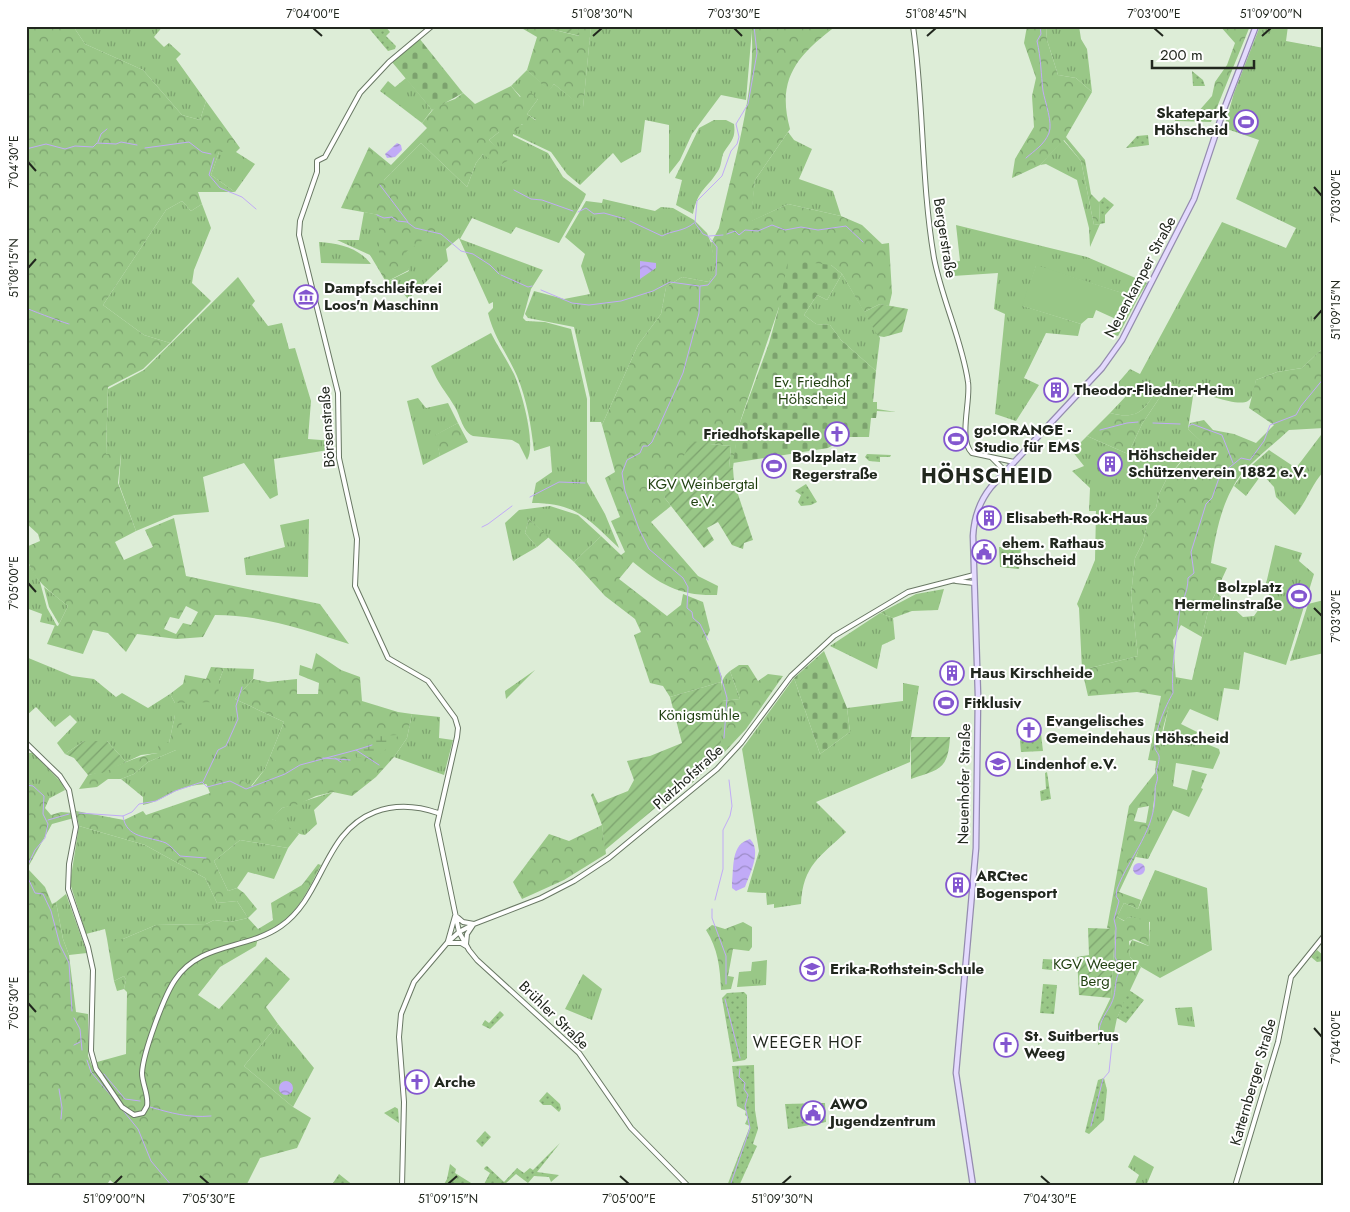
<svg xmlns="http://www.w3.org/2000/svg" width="1350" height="1212" viewBox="0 0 1350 1212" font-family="Jost,sans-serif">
<defs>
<pattern id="grass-tufts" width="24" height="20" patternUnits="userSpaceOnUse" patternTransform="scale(1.25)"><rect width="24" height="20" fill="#99c787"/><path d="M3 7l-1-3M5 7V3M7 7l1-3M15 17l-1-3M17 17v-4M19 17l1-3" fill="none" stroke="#7ca26e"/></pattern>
<pattern id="forest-crowns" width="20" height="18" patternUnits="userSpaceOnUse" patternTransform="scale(1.25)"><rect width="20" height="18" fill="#99c787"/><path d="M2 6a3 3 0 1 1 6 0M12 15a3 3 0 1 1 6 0" fill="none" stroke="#7ca26e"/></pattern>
<pattern id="wetland-marsh" width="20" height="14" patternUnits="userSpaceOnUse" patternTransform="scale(1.25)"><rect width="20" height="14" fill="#99c787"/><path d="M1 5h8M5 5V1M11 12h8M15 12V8" fill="none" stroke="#7ca26e"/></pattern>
<pattern id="cemetery-stones" width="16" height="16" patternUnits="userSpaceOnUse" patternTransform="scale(1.25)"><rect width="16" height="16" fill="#99c787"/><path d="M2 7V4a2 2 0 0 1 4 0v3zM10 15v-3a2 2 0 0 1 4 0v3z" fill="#7ca26e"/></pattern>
<pattern id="park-dots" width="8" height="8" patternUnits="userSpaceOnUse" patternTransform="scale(1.25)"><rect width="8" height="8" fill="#99c787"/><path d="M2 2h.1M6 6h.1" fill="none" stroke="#7ca26e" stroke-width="1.8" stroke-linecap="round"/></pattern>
<pattern id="garden-furrows" width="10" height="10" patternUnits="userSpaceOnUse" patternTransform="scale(1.25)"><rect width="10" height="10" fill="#99c787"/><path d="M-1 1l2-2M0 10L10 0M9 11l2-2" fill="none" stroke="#7ca26e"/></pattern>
<pattern id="water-waves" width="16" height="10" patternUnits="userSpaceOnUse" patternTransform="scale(1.25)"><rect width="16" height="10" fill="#c1abf7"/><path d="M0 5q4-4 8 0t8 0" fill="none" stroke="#9c8bc7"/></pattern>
</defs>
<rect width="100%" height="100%" fill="#ddedd7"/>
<path fill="url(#grass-tufts)" d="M73,26H163L154,37L164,47L169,43L181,54L176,59L206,101L200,120L182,115L143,70L85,44Z
M591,26H751L752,29L746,100L721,95L692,134L680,160L669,174V125L645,120L641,152L621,163L613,153L580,185L567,174L551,152L513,134V136L548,153L563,177L586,194L584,199L559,243L516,227L511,234L472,218L460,239L543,270L531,289L523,318L526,321L545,322L571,329L587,399V482L605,514L619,548C588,519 577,503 532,503L536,483L552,472L550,446L534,451C531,425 527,400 517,376C507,353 494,338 488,313L493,308V302L489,304L459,238L446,249L448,261L408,299L403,293L386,282L409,271L384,180L421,143L467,187L476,163L483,154L508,161L489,140L499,132L536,120L527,114L538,99L521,97L511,86L527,70L549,90L554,84L583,107Z
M1046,26H1079L1081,39L1087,49L1092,92L1076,78L1058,75L1047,40Z
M1260,26H1288L1286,41L1324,48V347L1302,368L1277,372L1256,380C1255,387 1254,397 1248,401C1238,407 1205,394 1194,390L1188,429L1219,458L1209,476L1181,461L1166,480L1159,494L1156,508L1149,517L1143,542L1135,558L1131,595L1138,656L1082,670L1079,608L1077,604L1095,560L1096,511H1089L1090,488L1072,471L1084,466L1072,451L1087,436L1128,454L1142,424L1166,388L1160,385C1145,408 1141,421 1110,413L1128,394L1117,384L1130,369L1140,374L1222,222L1286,248L1296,228L1236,199L1259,140L1224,128L1234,93Z
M406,78L432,110L422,123L380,91L388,81L395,87Z
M714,120H726L734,124C736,138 731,141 724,152C721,157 722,165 718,171C706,190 698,189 693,214L676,205L682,180L675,178L699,128Z
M788,132L794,140L812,149L799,179L833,191L841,216L788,204L750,222L755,180Z
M1063,140L1081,161L1094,225L1100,224L1090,247L1089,228L1077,180L1046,164L1040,165Z
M219,152H236L255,164L235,192L211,175Z
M603,199L655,211L661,207L673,208L694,220L707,233L711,243L716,268L709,282L682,277L666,287L661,314L638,345L602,425L601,422H590V398L574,327L528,318L525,314L534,291L564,299L590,294L581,266L585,254L565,237L586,201L602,203Z
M182,201L191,211L202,204L211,228L194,270L192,283L211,301L170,343L144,335L103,305L166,210Z
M364,212L379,215V270L370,255L337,240H359Z
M956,225L1087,257L1147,283L1138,298L1036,266L1023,306L1081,324L1078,336L1046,333L1024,378L1039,385L1016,421L995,414L1005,314L994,309L998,273L953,276L952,262L960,261Z
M319,242C339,243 359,248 371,264L321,263Z
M842,274L880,338L876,371L841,340L830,325L816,324L804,315L817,295L827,300Z
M238,277L255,301L252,305L268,326L282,323L289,349L295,348L311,401L308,439L334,441V449L274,459L278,495L270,499L244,463L203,477L209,512L174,515L136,531L119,484L121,454H106L108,389L144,370Z
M491,333C498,347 507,360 514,374C521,390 537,445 527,460L519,444L512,440L473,436C462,431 461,417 455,407C445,390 439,386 431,366Z
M418,398L426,408L448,403L458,423L436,435L440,456L423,465L407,401Z
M1324,431V471C1311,485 1307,502 1295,515L1276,497L1274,487L1262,474L1246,496L1234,486L1244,472L1269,450L1296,468Z
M550,506L578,515L601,536L574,562L529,519L525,533L537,547L513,561L505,523L519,510Z
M309,519L308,577L246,575L244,558L285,547L280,525Z
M1275,545L1302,553L1299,561L1314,574L1286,665L1244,652L1239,690L1224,688L1218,721L1190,709L1181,724L1197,732L1194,739L1219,749L1220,753L1213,769L1176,763L1173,786L1187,790L1192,770L1207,774L1201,788L1203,789L1189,817L1173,810L1148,859L1136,857L1154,807L1158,756L1175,677L1192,680L1209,607L1216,592L1243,617L1254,616L1270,593L1266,584Z
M26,560L40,582L47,608L57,626L40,622L42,614L26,608Z
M44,587L68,606L59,624L49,607Z
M1324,600V653L1290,661L1308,604Z
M880,613L893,618L895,639L882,645L877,669L830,646Z
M26,657L72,676L94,679L116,697L122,693L148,708L170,694L175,703L219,681L224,668L254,669L253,679L235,699L284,722L265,769L251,786C226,784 202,781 178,790C165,796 157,802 143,805V797L121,779L134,774L148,762L176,750L175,715L169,743L158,753L141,755L126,762L107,741H84L65,754L57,743L77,722L70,715L55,727L36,707L26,716Z
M535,670L506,699L505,691Z
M730,671L740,699L722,701C721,688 719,680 730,671Z
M794,678L820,754L850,732L847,708L903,701V683L919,686L911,737L910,762L816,802L846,832C820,857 803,865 801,904L774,908V904L767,905L766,893L747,892L759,851L742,749Z
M412,714L440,717L439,738L453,740L444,775L394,757L407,738Z
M26,753H33L61,782L65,790L50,798L26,781Z
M333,792L314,810L317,824L305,835C294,834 283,823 271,819L282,808Z
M79,826L145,845L205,878L217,903L237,901L248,918L230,922L214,920L206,924L156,925L123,939H107L105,929L86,934L70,883Z
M240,840L288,848L274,879L248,872L237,888L228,891L214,861Z
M1155,870L1207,888L1212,950L1160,978L1141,967L1130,957L1129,946L1132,940L1149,946L1150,922L1128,917L1125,921L1117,917L1124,903L1138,909Z
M66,894L87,953L69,955L63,939L56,902Z
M767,960L766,985L737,987L739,972L751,971L752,962Z
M583,974L602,989L592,1020L565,1009Z
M124,976L126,980L124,989L117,991L114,981Z
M1192,1007L1195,1027L1178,1025L1175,1008Z
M278,1024L314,1068L293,1107L244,1066Z
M1134,1155L1154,1167L1146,1186H1134L1139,1175L1128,1167Z"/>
<path fill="url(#forest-crowns)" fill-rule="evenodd" d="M26,26H73L85,44L143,70L182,115L200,120L206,101L240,148L236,152H219L211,175L235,192H198L202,204L191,211L182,201L166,210L103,305L144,335L170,343L143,369L108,387L106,454H121L118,483L136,531L115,542L124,560L153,547L145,530L174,518L186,576L320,604L349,644C305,630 262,615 215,615L203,637L177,639L137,634L126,652L108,633L93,630L83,654L47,644L55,625L58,626L68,606C48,590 26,575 26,547L40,541L38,534L26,523ZM186,606L198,612L191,625L183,623L176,634L164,629L170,617L179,619Z
M518,26H538L579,36L577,26H591L583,108L554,84L549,91L527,70L537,37Z
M751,26H836C798,55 776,78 790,129L755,180L751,221L788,204L841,216L862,225L882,244L889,243L892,293L889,306L880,304L864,312L842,274L831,265L779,307L738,428L733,468H729L731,446L710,444L707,438L706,443L664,497L671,506L651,522L698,576L718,586L717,595C679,596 661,585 633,562L619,579L667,616L681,605L683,594L703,602L710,630L706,639L722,677L721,682L670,697L663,686L650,683L634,635L641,632L635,619L605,596L574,562L601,536L621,555L625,552L611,521L620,517L605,478L615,472L602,425L638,345L661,314L666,287L682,277L709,282L715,268L711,243L719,228C732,170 758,85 751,26Z
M1027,26H1046L1047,40L1058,75L1076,78L1092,92L1066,137L1085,160L1091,194L1099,202L1100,224L1094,225L1081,161L1064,140L1040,165L1012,178L1015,159L1034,127L1032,96L1036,78L1024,43Z
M1220,26H1250L1211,122L1175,121V114L1197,113L1212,96L1215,82L1227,65L1235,43Z
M511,86L520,97L528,90L538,99L527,114L539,123L531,130L522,124L513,134L499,132L489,140L509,160L498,166L483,154L476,163L467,187L421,143L384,180L437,230L406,252L409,270L386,282L379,270V215L341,208L369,147L391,165L427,128L422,123L436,106L455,99L463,93L475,104Z
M1324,347V428L1289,430C1274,444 1257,457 1243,472C1222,498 1216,532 1211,563L1227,568L1209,607L1202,637L1181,625L1173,640L1176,681L1163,728L1151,824L1119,892L1141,900L1138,909L1124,903L1117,917L1124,921L1128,917L1149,920V946L1134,939L1129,941L1130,957L1141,967L1117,1018L1113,1037L1098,1045V1024L1111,997L1115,930L1107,928L1129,806L1155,773L1156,761L1148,760L1161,696L1137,692L1088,696L1082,670L1138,656L1131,595L1135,558L1143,542L1149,517L1156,508L1159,494L1166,480L1182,461L1208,476L1218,458L1188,429L1190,423L1204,420L1213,430L1234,434L1256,443L1274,425L1249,408L1256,380L1277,372L1302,368ZM1149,806L1146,823L1134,821L1138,808Z
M1160,384L1166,388L1142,424L1128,454L1087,436L1110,413C1140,421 1146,408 1160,384Z
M458,423L468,442L440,456L435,435Z
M529,519L549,537L537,547L525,533Z
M944,589L938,610L912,611L893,618L880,613L916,594Z
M316,653L341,670L360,677L362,701L398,712L412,714L407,738L394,757L376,777L352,796L333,792L316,796L299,804L282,808L272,819L283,823L299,834L288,848L240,840L214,861L228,891L237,888L244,893L257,909L248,918L258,929L273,920L271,903L302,885L318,864L321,865C304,898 295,920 259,935L256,946L220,967L198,995L219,1009L266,957L290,979L266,1007L278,1024L244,1066L293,1107L311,1118L297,1148L260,1158L246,1186H117L110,1180L106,1186H26V873L29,870L45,887L52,904L56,902L63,939L69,955L76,1012L88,1014V1056L92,1066L97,1062L126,1054L127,992L124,989L126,980L124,976L114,981L107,939H123L156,925L206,924L214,920L230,922L248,918L237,901L217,903L205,878L145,845L79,826L76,811L124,820L143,811L146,815L210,793L206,783L237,777L252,786L265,769L284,722L235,699L253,679L268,682L297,679V694H318L319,683L299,675L300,665L312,669Z
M739,665H748L758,681L768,674L783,676L746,729L720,757L722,701L740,699L730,671Z
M211,667L224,668L219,681L218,702L175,703L170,694L183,684L185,675L206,679Z
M184,712L176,750L148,762L134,774L121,779H108L97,787L79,789L88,775C113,770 133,756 158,753V741L169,743L175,715Z
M26,781L50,797L45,808L51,815L61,812L73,813L74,818L52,824L27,869Z
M602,825L606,854L564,880L522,899L513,882L549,834L569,841Z
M743,922L752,927V947L749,951L733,949L728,976L734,977L731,989L721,990C720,967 718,949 706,930L712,925L725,929Z"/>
<path fill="url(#wetland-marsh)" d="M398,735C386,752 377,759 357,758L349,747L379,736Z"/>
<path fill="url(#cemetery-stones)" d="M419,38L463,93L432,110L392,62Z
M788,260L831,265L842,274L827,300L817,295L804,315L816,324L830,325L841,340L876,371L873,402H877V409L896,412L877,411L876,418H871L869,437H846L837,446L835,444L828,448L733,463L738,428L769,343L779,307Z
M824,651L847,708L850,732L820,754L794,678Z"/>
<path fill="url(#park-dots)" d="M367,26H385L390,32L386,36L396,46L395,49L388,51Z
M1192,71L1203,80L1205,86H1193Z
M1148,135L1149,145L1126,148L1137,136Z
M1104,197L1114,205L1105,215V223L1100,224L1099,202Z
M867,454L891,455L890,457H880V462L869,461L865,457Z
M806,484L817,502L811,505L801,506L798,502L801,495L795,491Z
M999,547L1021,549L1019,569L1000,567Z
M1041,734L1043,751L1021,752L1020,741L1023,736Z
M1047,772L1051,799L1041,801L1040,791L1046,789L1045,773Z
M1317,950L1324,956V961L1317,962L1311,957Z
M1043,959L1061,960L1060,971L1042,969Z
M1043,984L1057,985L1054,1014L1040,1013Z
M1129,990L1144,1000L1126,1023L1117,1018Z
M744,992L747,995V1058L745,1060L733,1062L722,998L727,993Z
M500,1011L504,1015L490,1029L482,1025L485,1020L489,1023Z
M754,1065L755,1110L758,1129L753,1144L757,1146L739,1186H727L750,1126L745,1124L748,1117L745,1115L746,1111L737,1106L732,1066Z
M1104,1078L1107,1090L1104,1120L1089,1134L1085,1132L1098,1080Z
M547,1092L560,1104L561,1109L559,1112L551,1105H543L539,1101Z
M825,1103L826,1122L788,1129L785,1104Z
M395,1107L398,1109L399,1123L384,1113Z
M485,1131L491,1137L482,1147L476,1141Z
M560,1143L537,1172L559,1175L551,1182L549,1177L534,1176L528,1183L516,1174L505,1184L483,1186L490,1173L484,1169L485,1167L487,1166L504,1182L517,1168L524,1173L530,1168L533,1170Z
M450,1164L456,1169L455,1173L476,1186H443L447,1179Z
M339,1174L354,1186H331Z"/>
<path fill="url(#garden-furrows)" d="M538,26H577L580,36Z
M880,304L908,309L902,332L884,337L878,336L864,312Z
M707,438H711L710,444L731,446L729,468H733L734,482L753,540L744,543L743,549L732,545L718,522L707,528L714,540L704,548L664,497L691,441L706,443Z
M721,682L723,711L720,757L692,783H685L605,850L602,825L591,795L593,793L598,803L628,791L634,780L627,761L650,756L682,743L670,697Z
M911,737H950C948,771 939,769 911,779Z
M84,741H107L126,762L105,772L88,775L74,758L65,754Z
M1088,928L1115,929L1111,998L1079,995L1077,957L1089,955Z"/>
<path fill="#99c787" d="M1240,106L1261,115L1252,137L1231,129Z
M1036,265L1138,298L1118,336L1112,334L1118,320L1096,310L1093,318H1088L1081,324L1022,306Z
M1297,586L1306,589L1301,605L1292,602Z"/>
<path fill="url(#water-waves)" d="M397,143L401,145L402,150L395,157L387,158L385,154Z
M640,261L656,263V268L640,279Z
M750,839C762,851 750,873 745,887L736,891L732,888V883C734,866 731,844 750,839Z
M1133 869a6 6 0 1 1 12 0a6 6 0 1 1-12 0Z
M279 1088a7 7 0 1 1 14 0a7 7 0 1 1-14 0Z"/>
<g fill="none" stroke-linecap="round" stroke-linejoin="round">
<path stroke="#c1abf7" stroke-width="1" d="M98,142L101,134L107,129
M145,148L189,142L202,152L211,154
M26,149L46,144L65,149L75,146L93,147L97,143L116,144L121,142L137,145
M214,158L209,175L220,188L242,197L256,209
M1026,158C1035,150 1044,145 1049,133C1053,123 1045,102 1043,91C1041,74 1041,58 1037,41L1041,34L1040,26
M380,185L408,222
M514,190L531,199L542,200L573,211
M578,212L586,208L594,214L604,213L625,219
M377,215L384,218L392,217L397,221L407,222L415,228L441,234L461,251L473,254L490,265L499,274
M630,221L662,236C673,230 683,232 694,223
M727,234L735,231L739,235L745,230L758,231L772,225L785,230L801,227L818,230L846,226L863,242
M709,236L723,235
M501,275L528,287L532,286
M541,290L572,303L589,305L621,301L653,291L670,282L699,286
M26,308C30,310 67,324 69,324
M1153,423L1180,424
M1189,426L1192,424L1222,435L1233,463
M1100,430L1127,423L1138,422
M530,497L559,482L585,483
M482,527L488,524L512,506
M708,640L700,624L693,618L692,612L687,608L688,587L683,578L649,549L639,529L625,491L622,473L627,460L640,453L643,446H648L652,442L683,373L699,313L700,286L708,285L716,275L717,247L708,236L703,234L695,223L697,201L722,176L731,151L737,144L739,137L736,124L748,104L757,53L754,26
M718,666L727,698L724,738
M356,750L372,745
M323,758L350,760
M335,758L341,762
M203,782L218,750L226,746L238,719L236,706L242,687
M26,785L33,786L44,796L43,814L48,824L45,838L35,850L26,869
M79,813L123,816L132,812L139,804L156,801L175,791L202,782L207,787L230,781L246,789L285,774L300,765L356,750L379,765
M123,816C126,839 148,836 166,843C171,846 176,852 180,856L206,858
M48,820L69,814
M26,874L35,893L43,894L51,911L60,945L69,963L72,1011
M715,900L723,869V830L730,816L732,806L729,780
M712,909V918L726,956V984
M725,999L740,1058
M74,1018L80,1029L82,1050
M1099,1030C1101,1016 1111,1009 1114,996C1116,986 1115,977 1121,969L1115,957L1116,928L1114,919L1119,901L1116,896L1117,889C1130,855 1157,829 1155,790C1155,783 1160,779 1156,772C1157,767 1160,760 1159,756C1158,753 1156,751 1155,749C1153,734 1166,705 1173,693C1171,668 1176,641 1179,616C1180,602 1188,595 1188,578L1194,573L1191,552L1206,504L1212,498L1220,475L1241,458L1250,460L1264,441L1270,425L1296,415L1301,406L1324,378
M74,1045L80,1042
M87,1060L91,1072L119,1105
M104,1074L125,1099L140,1101
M59,1089L62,1108L61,1119
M150,1107C171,1113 188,1118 211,1116
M121,1108L138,1129L151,1161L172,1186
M1091,1126L1103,1079L1109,1072L1112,1043
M596,1186L603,1184L606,1186
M730,1186L750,1128L745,1106L748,1095L744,1089L745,1083L739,1077L740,1069"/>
<g stroke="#697864" stroke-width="6">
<path id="secondary" d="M432,26L389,62L360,93L325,157L317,161V172L300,221L299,235L338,393L339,458L357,539L355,586L388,658L428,681L455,718L458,728L457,737L437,825L459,932L469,950L477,960L579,1053L631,1128L688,1186
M913,26C924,103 921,181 934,258C942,300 962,340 968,382C971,400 958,440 972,453L1014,462
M992,458L1005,471
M956,581L974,583
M26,743L60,776L69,790L76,827L69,864L68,889L88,947L93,970L91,1051L96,1069L101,1076L122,1107L134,1115L143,1113L147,1106C149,1095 142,1084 142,1073C143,1053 164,996 175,980C200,942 247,950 281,926C324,896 323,832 375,812C396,804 418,806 438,813
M456,916L463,922L474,924
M448,941L455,916
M447,943H461L466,946
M466,944L467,934L473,925
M402,1186L404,1102L399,1037L401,1014L414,982L447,943L459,932L474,924L541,898L574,881L609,858L717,769L741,743L791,676L834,636L908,592L974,575
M1235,1186L1278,1042L1291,977L1324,936"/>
</g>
<g stroke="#948caf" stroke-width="7">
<path id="primary" d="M973,1186L956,1073L976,848L978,696L973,536C974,517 979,502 991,487L1102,368L1122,340L1194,199L1224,109L1256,26"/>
</g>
<use href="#secondary" stroke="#fff" stroke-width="4"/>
<use href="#primary" stroke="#e4dafe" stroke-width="4.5"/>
</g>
<path fill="none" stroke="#21271e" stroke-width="2" d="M313,28L322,36M734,28L742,36M1154,28L1163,36M593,36L602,28M927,36L936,28M1262,36L1271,28M28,162L36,171M1314,187L1322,196M28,268L36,259M1314,319L1322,310M28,583L36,592M1314,608L1322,616M28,1003L36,1012M1314,1028L1322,1037M200,1176L209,1184M620,1176L629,1184M1041,1176L1050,1184M114,1184L122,1176M448,1184L457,1176M782,1184L791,1176"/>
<defs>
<g id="stadium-ring" transform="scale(1.25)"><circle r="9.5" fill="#fff" stroke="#8356cf" stroke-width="1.5"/><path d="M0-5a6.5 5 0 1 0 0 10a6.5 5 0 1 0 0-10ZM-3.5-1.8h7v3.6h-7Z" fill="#8356cf"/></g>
<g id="museum-ring" transform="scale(1.25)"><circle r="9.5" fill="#fff" stroke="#8356cf" stroke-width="1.5"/><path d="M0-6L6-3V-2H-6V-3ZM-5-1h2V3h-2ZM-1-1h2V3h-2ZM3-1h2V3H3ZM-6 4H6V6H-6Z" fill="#8356cf"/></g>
<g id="building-ring" transform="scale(1.25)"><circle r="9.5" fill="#fff" stroke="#8356cf" stroke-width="1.5"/><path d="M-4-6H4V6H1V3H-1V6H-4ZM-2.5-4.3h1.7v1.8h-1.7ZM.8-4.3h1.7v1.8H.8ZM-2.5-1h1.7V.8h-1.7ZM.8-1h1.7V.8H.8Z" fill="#8356cf"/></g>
<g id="church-ring" transform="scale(1.25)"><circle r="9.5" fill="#fff" stroke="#8356cf" stroke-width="1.5"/><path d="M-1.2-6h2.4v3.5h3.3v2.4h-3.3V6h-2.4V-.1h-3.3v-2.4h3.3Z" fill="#8356cf"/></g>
<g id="civic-ring" transform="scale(1.25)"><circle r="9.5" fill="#fff" stroke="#8356cf" stroke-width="1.5"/><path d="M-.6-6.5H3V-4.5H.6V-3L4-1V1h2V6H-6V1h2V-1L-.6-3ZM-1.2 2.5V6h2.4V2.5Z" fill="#8356cf"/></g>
<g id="school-ring" transform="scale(1.25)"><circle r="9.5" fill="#fff" stroke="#8356cf" stroke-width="1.5"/><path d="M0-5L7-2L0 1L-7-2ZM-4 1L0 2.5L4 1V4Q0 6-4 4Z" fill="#8356cf"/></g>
</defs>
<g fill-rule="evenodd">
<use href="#stadium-ring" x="1246" y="122"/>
<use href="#museum-ring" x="306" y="297"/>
<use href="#building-ring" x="1056" y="390"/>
<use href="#church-ring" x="837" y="434"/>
<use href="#stadium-ring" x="956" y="439"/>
<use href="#building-ring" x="1110" y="464"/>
<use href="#stadium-ring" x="774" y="466"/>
<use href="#building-ring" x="989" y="518"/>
<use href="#civic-ring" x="984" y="552"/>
<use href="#stadium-ring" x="1299" y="596"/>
<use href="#building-ring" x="952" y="673"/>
<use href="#stadium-ring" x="946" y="703"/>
<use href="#church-ring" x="1029" y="730"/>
<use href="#school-ring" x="998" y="764"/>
<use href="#building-ring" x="958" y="885"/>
<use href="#school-ring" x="812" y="969"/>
<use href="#church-ring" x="1006" y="1045"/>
<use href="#church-ring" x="417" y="1082"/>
<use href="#civic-ring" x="813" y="1113"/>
</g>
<g text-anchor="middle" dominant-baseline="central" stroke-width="4" stroke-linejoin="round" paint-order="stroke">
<g font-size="15" font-weight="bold" fill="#21271e" stroke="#fff" text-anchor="start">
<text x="1228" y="113" text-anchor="end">Skatepark<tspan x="1228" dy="17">Höhscheid</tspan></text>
<text x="324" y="288">Dampfschleiferei<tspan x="324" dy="17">Loos'n Maschinn</tspan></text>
<text x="1074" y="390">Theodor-Fliedner-Heim</text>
<text x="974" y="430">go!ORANGE -<tspan x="974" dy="17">Studio für EMS</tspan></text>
<text x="820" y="434" text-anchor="end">Friedhofskapelle</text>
<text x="1128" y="455">Höhscheider<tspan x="1128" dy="17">Schützenverein 1882 e.V.</tspan></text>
<text x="792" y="457">Bolzplatz<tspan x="792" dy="17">Regerstraße</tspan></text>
<text x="1006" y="518">Elisabeth-Rook-Haus</text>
<text x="1002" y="543">ehem. Rathaus<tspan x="1002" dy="17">Höhscheid</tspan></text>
<text x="1282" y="587" text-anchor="end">Bolzplatz<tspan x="1282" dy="17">Hermelinstraße</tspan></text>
<text x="970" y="673">Haus Kirschheide</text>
<text x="964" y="703">Fitklusiv</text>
<text x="1046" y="721">Evangelisches<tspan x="1046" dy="17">Gemeindehaus Höhscheid</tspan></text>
<text x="1016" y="764">Lindenhof e.V.</text>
<text x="976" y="876">ARCtec<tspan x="976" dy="17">Bogensport</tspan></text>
<text x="830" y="969">Erika-Rothstein-Schule</text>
<text x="1024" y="1036">St. Suitbertus<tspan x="1024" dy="17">Weeg</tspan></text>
<text x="434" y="1082">Arche</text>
<text x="830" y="1104">AWO<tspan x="830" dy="17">Jugendzentrum</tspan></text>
</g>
<g font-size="15" fill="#21271e" stroke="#fff">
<text transform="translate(945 238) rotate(81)">Bergerstraße</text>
<text transform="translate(1140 277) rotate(-62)">Neuenkamper Straße</text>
<text transform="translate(327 427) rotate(-94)">Börsenstraße</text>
<text transform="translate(688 777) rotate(-42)">Platzhofstraße</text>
<text transform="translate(964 784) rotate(-89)">Neuenhofer Straße</text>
<text transform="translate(554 1015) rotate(44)">Brühler Straße</text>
<text transform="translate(1253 1082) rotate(-74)">Katternberger Straße</text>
</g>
<g font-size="15" fill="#1f3f0f" stroke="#fff">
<text x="812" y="382">Ev. Friedhof<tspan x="812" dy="17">Höhscheid</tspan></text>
<text x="703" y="484">KGV Weinbergtal<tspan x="703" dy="17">e.V.</tspan></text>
<text x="699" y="715">Königsmühle</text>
<text x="1095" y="964">KGV Weeger<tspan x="1095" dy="17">Berg</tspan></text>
</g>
<g font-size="16" letter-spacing="1" fill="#21271e" stroke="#fff">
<text x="808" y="1042">WEEGER HOF</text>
</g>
<g font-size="20" font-weight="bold" letter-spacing="1" fill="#21271e" stroke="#fff">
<text x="987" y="476">HÖHSCHEID</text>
</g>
</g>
<rect width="1350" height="1212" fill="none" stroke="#ffffff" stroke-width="55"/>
<path d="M1152 60v8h102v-8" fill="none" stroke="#21271e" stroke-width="2.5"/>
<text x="1160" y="60" font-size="15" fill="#21271e" stroke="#ffffff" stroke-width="4" paint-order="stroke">200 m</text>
<rect x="28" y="28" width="1294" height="1156" fill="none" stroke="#21271e" stroke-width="2"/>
<g font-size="12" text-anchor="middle" fill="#21271e">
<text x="313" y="18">7°04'00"E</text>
<text x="602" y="18">51°08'30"N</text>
<text x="734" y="18">7°03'30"E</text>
<text x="936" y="18">51°08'45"N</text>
<text x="1154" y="18">7°03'00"E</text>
<text x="1271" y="18">51°09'00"N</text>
<text transform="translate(14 162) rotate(-90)" y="4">7°04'30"E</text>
<text transform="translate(1336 196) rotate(-90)" y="4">7°03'00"E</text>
<text transform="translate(14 268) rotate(-90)" y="4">51°08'15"N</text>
<text transform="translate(1336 310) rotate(-90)" y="4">51°09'15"N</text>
<text transform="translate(14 583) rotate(-90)" y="4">7°05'00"E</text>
<text transform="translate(1336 616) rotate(-90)" y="4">7°03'30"E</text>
<text transform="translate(14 1003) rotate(-90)" y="4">7°05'30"E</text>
<text transform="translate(1336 1037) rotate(-90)" y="4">7°04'00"E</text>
<text x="114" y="1203">51°09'00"N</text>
<text x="209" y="1203">7°05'30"E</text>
<text x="448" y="1203">51°09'15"N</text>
<text x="629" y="1203">7°05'00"E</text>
<text x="782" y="1203">51°09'30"N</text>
<text x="1050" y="1203">7°04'30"E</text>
</g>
</svg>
